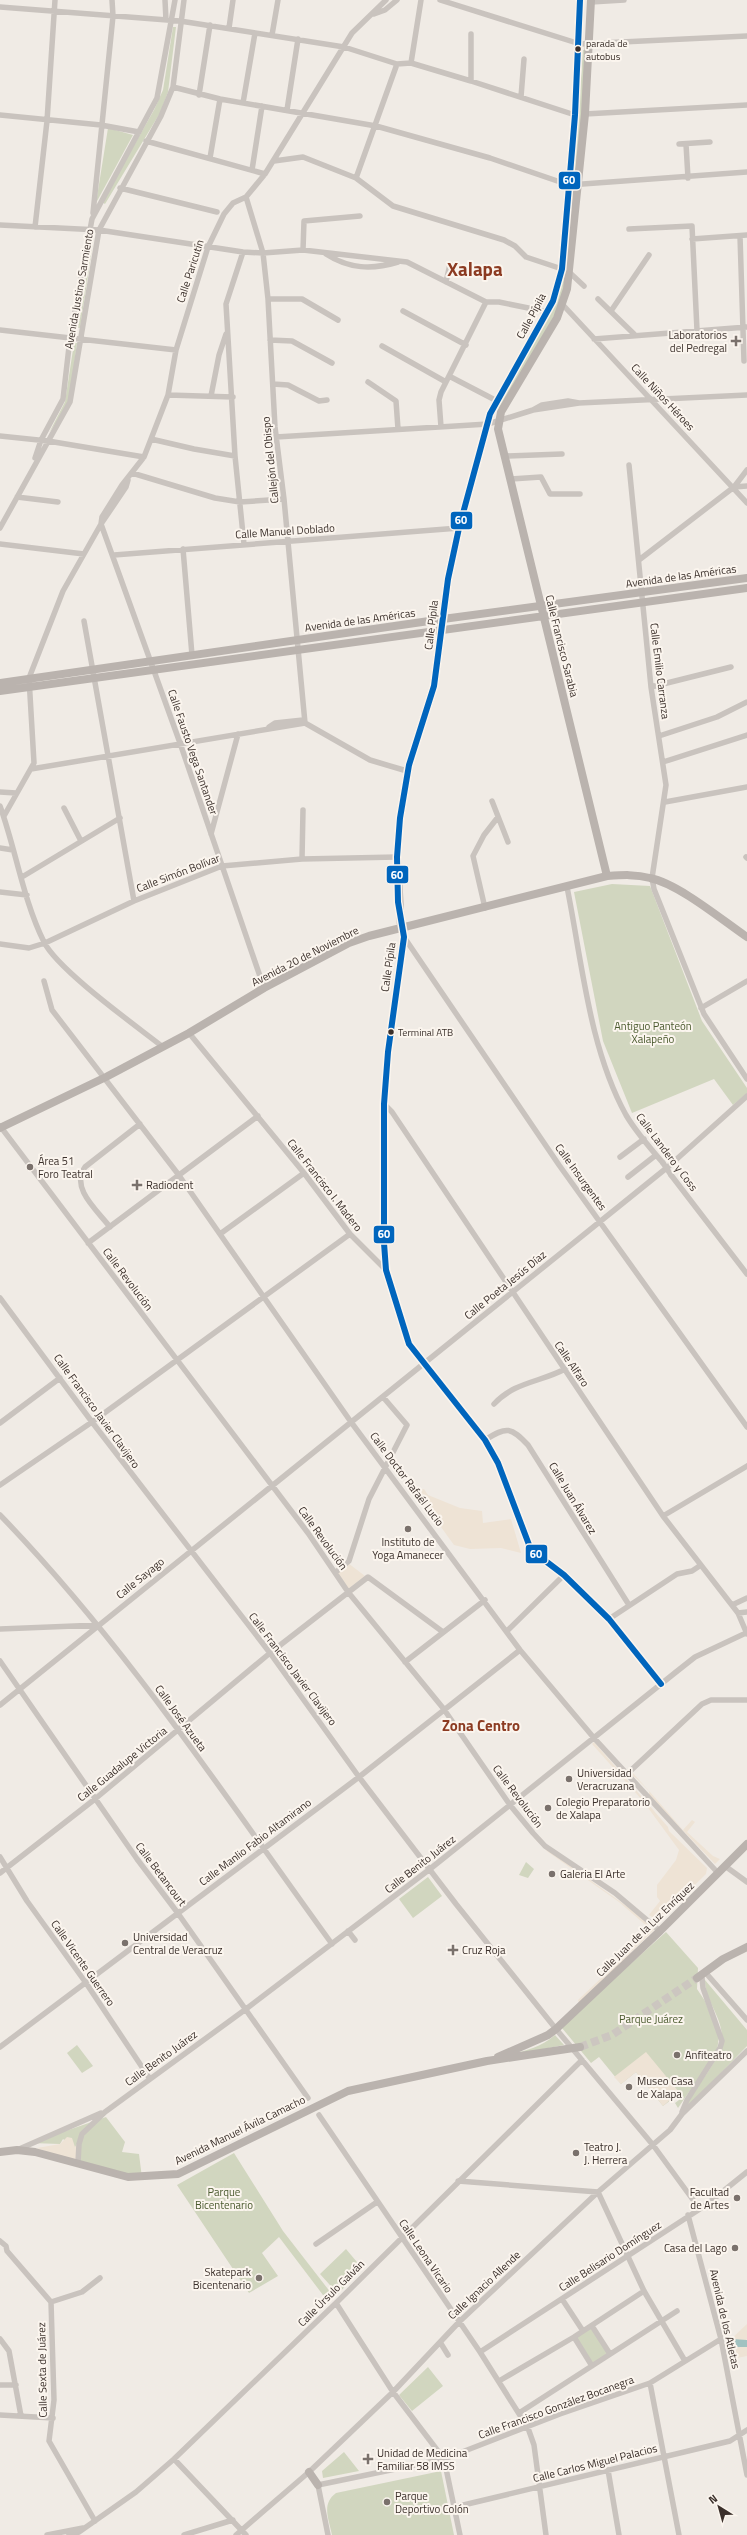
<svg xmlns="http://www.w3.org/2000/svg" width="747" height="2535" viewBox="0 0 747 2535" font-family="'Titillium Web',sans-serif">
<rect width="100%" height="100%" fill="#f0ebe5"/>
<path fill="#d1d6bf" d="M173,27H176L168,92L160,113L105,204L102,202L154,110L163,90Z
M583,50H587L578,172H574Z
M108,128L133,135L96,203Z
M572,193L576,194L568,269L560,305L501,409L497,407L556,303Z
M90,236H94L80,328L76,327Z
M74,343H77L69,403L49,433L65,402Z
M612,884L650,886L702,1021L747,1088V1093L733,1105L714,1079L632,1113L603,1041L574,892Z
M526,1862L534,1869L528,1878L519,1875Z
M428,1877L442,1896L413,1918L399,1899Z
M666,1932L698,1968L697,1989L705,2001L719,2036L717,2051L678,2108L675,2103L679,2100L676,2096L663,2106L636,2072L621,2084L599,2057L591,2063L562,2028L568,2020Z
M705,1980L747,2030V2046L685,2110C693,2088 724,2058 722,2036C721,2015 705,2000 705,1980Z
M555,2035L564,2045L507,2056C524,2051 542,2047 555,2035Z
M77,2045L93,2066L82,2073L67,2053Z
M106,2117L125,2142L122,2152L139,2154L142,2178L78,2163L80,2139L75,2148L63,2139L60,2144L31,2143Z
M234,2153L283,2231L331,2293L326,2299L279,2237L262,2253L278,2276L249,2293L177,2185Z
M346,2249L362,2268L338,2294L320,2274Z
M592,2327L609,2354L593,2365L575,2337Z
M428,2367L443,2386L412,2411L399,2395Z
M344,2452L359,2471L323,2478L322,2471Z
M441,2471L454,2535H332C329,2519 321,2504 336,2493Z"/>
<path fill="#eee3d5" d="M424,1489L428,1495L460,1508L482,1511L483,1523L511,1519L521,1553L501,1548L470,1549L454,1545L415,1491Z
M348,1563L365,1576L348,1589L337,1572Z
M594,1742L668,1827L669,1831L707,1868L706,1874L661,1918H654L649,1915L660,1901L657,1897V1885L676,1860L679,1850L643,1801L592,1744Z
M632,1772L650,1792L683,1830L692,1820L695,1822L687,1832L713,1856L720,1859L715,1864L649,1795V1791L636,1778L630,1775Z
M532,1836L548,1850L632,1910L655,1929L631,1952L629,1957L579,2003L578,2000L613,1967L649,1928L619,1902L548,1852Z
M646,2052L679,2092L663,2106L636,2072L621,2084L614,2077Z
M67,2137L72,2138L75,2147L80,2139L78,2163L37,2148L60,2144Z
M747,2324V2339L744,2341H729Z
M735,2347H747V2356L732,2359L729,2349Z"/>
<path fill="#a1c2c1" d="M732,2339L747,2340V2347H727V2343Z"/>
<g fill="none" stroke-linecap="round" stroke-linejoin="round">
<path stroke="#ccc6c0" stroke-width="8" stroke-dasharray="8 4" stroke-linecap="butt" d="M580,2047L612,2035L697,1978"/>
<path stroke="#c9c3be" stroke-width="5.5" d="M165,0L166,20
M440,0L580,44L747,36
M591,2L624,0
M0,7L180,21L344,47L397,64L411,63L471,81L575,115
M374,14L385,10L397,0
M229,28L233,0
M272,35L278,0
M411,63L421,0
M471,81V34
M173,87L220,99L376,126L490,158L569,185L747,172
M199,95L210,25
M521,97L524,59
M243,103L255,33
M287,110L298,39
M585,114L747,105
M0,115L101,125L139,132
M146,141L265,174
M679,144L710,142
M686,144L688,178
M210,158L220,99
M274,161L303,157L356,178L393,206L504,240L515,246L526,257L562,269
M252,170L262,106
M356,178L397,64
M120,188L217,212
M246,197L263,253L268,299L275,427L284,499L305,723
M93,213L113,16L112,0
M0,225L99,230L243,252L263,253L303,250L407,262L486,302H499L548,312
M35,227L47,121L55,0
M629,229L692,226L697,330
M740,236L744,361
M692,239L747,235
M303,250L304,221L360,216
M243,252L226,304L235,456L244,544
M326,254C349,269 372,270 398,262
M569,272L584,286
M446,282L450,264
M268,299H302L338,320
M598,299L634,334
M563,305L747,503
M403,311L466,345
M611,311L649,255
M0,330L176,350
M594,339L747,327
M270,340L292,341L332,363
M382,346L446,382
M449,376L497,401
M368,382L396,401L398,429
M273,384L288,385L319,401L327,400
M168,395L233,397
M211,396L219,355L226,334
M533,410L579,403L747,395
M441,427L439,400L441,392L486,302
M0,436L48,441L144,457
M276,437L488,424L533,410L542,405L568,401L579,403
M151,439L194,449L235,456
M505,456L562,454
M35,458L41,440L63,399L70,338L92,219L157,98L175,0
M629,465L651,687L666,785L652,878L654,889L704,1014L747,1079
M132,473L215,498L240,502L284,499
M511,479L541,477L550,494H580
M734,487L747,486
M17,497L58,502
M101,524L102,517L122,485L144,457L151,439L168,395L176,350L208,247L224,214L233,203L246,197L265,174L352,33L386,0
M101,524L180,743L264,988
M0,528L70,402L99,230L161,116L173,87L184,0
M0,544L84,554
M183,549L192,655
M114,555L459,528
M639,560L734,487L747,470
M84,621L134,901
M651,687L731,667
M305,723L370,760L407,771
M269,727L275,723L303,720
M659,736L717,717L747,702
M663,762L747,735
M31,769L305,723
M0,792L16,793
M492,801L508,842
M665,802L747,787
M0,806C16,850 23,900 44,942C58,970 135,1025 163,1047
M64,808L81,841
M4,816L34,763L29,678L63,591L101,524L126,487L128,480
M211,834L238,734
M0,848L13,850
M746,857L747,858
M302,859L303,810
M22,877L120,818
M567,887C582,961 589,1048 626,1115C636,1132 650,1148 663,1163
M0,892L27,895
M485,908L473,856L484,835L498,817
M401,928L404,937L388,1052L384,1104V1243L386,1270L409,1344L485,1440L498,1463L531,1550L564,1575L609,1619L661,1684
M404,937L559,1165L747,1427
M0,944L29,948L45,943L134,901L222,866L302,859L397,857
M44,981L52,1010L178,1174L351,1422L520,1650L594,1738L718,1873
M701,1008L747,981
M189,1033L304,1173L350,1234L386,1270
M384,1104L392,1112L663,1516L738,1613L747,1634
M0,1126L308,1533L348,1592L443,1708L510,1805L533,1833L545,1846L615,1893L660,1931
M620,1157L644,1139
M671,1175L747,1274
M628,1177L656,1155
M110,1227C97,1210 70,1188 85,1167L140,1124
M220,1234L304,1173
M88,1243L258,1116
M0,1298L92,1422L270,1653L359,1777L456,1904L556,2029L653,2145L699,2208
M494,1404C514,1382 541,1382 565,1369
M0,1423L60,1378
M485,1440C507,1426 511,1427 528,1445L629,1605
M0,1485L92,1422L350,1234
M0,1515C126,1645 226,1798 332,1944
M663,1516L747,1466
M336,1572L349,1561L369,1499L407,1425L383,1397
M732,1605L747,1598
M738,1613L747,1612
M609,1619L677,1574L692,1571L701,1565
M0,1629L99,1625
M507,1631L564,1575
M0,1661L137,1859L177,1912L308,2098
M405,1662L485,1600
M0,1705L669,1166L747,1096
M627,1774L702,1704L711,1700H747
M0,1857L27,1901L86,1983L150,2079
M725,1866L747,1882
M0,1873L95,1799L270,1653L368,1577L443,1632
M348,1931L355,1940
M705,1972L747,2020
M0,2047L359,1777L520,1650
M682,2112L687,2100L720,2048L722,2041L703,1988L702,1978
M319,2115L480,2352L528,2428L534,2445L546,2535
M17,2150L101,2113
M78,2163L79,2144L82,2134L105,2112L246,2009L430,1869L676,1672L695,1657L746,1633
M458,2181L598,2192L644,2291L685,2361
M688,2215L721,2339L747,2475
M0,2241L6,2246L7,2251L51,2302L54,2400L49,2441L95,2521
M316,2244L377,2202
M562,2299L583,2331
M51,2302L82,2292L100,2278
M336,2303L393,2392L444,2459L460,2535
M592,2326L610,2354
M574,2337L592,2366
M0,2339L9,2351L21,2416
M440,2342L448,2355
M480,2352L706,2205L747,2172
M499,2381L574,2337L644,2291
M650,2383L679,2535
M0,2385H16
M519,2413L677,2311
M0,2415L53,2418
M174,2459L246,2535
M608,2470L619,2535
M455,2507L730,2441L747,2430
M47,2535L83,2528
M69,2535L79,2532L136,2492L174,2459L336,2303L582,2060
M184,2535L233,2520
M236,2535L309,2472L393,2392L459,2322L598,2192L670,2130L682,2114L747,2051
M328,2535L318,2485L444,2459L560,2414L650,2383L721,2339"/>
<path stroke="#bab3ae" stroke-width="8" d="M591,0L585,114L567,289L557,318L501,412L498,429L607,876
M0,683L443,619L747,578
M0,691L747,588
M401,928L397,857L400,818L409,765L434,686L448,579L459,528L490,414L553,301L562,269L575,115L580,0
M0,1128L106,1077L189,1033L264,988L349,943L369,936L607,876C622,875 636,874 650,878C679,884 722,920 747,937
M697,1978L723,1959L747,1947
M498,2057L548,2035L556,2029L660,1931L747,1844
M0,2152L17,2150L35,2152L128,2177L178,2174L348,2091L487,2061L580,2047
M309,2472L318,2485"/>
<path stroke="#c9c3be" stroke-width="5.5" d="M663,1163L671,1175"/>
<g stroke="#fbf5ee" stroke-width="9">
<path id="bus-1" d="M580,0L575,115L562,269L553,301L490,414L459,528L448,579L434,686L409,765L400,818L397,857L398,902L404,937L388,1052L384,1104V1243L386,1270L409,1344L485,1440L498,1463L531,1550L564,1575L609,1619L661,1684"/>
</g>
<use href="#bus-1" stroke="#0065bd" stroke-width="6"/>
</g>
<g fill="#3b302b" stroke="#fbf5ee" stroke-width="1.5">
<circle cx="578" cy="49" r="3.5"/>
<circle cx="391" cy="1032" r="3.5"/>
</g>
<g fill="#7a716c" stroke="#fbf5ee" stroke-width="1.5">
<path d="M734 335h4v4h4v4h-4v4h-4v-4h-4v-4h4z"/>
<circle cx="30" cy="1167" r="4"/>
<path d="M135 1179h4v4h4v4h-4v4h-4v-4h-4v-4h4z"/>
<circle cx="408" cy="1529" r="4"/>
<circle cx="569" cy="1779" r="4"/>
<circle cx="548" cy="1808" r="4"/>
<circle cx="552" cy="1874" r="4"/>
<circle cx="125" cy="1943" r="4"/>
<path d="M451 1944h4v4h4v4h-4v4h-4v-4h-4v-4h4z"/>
<circle cx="677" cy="2055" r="4"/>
<circle cx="629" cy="2087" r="4"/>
<circle cx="576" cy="2153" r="4"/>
<circle cx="737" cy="2198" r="4"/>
<circle cx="735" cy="2248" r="4"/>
<circle cx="259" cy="2278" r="4"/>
<path d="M366 2453h4v4h4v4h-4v4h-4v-4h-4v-4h4z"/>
<circle cx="387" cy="2502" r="4"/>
</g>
<g text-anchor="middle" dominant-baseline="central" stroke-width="4" stroke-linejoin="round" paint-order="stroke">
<g font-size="10" fill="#3b302b" stroke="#fbf5ee" text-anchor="start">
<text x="586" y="43">parada de<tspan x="586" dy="13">autobus</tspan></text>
<text x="398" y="1032">Terminal ATB</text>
</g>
<g font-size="11" fill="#3b302b" stroke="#fbf5ee">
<text transform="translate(190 271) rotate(-72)">Calle Paricutín</text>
<text transform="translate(79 289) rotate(-80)">Avenida Justino Sarmiento</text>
<text transform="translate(531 316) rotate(-62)">Calle Pípila</text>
<text transform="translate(663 397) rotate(47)">Calle Niños Héroes</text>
<text transform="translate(270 460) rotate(-96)">Callejón del Obispo</text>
<text transform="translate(285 531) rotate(-4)">Calle Manuel Doblado</text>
<text transform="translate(681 576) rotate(-8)">Avenida de las Américas</text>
<text transform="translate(360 620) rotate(-8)">Avenida de las Américas</text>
<text transform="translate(431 625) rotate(-83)">Calle Pípila</text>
<text transform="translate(562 646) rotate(76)">Calle Francisco Sarabia</text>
<text transform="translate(660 671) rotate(83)">Calle Emilio Carranza</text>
<text transform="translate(193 752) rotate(71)">Calle Fausto Vega Santander</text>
<text transform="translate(178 873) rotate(-21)">Calle Simón Bolívar</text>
<text transform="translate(305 956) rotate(-27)">Avenida 20 de Noviembre</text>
<text transform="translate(388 967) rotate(-82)">Calle Pípila</text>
<text transform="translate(667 1152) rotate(53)">Calle Landero y Coss</text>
<text transform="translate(581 1177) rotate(54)">Calle Insurgentes</text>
<text transform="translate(325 1185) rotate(52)">Calle Francisco I. Madero</text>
<text transform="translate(128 1279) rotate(53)">Calle Revolución</text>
<text transform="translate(505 1285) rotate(-39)">Calle Poeta Jesús Díaz</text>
<text transform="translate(572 1364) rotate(56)">Calle Alfaro</text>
<text transform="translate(97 1411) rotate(54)">Calle Francisco Javier Clavijero</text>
<text transform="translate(407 1479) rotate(53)">Calle Doctor Rafaél Lucio</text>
<text transform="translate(573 1498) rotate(59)">Calle Juan Álvarez</text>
<text transform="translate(323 1538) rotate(54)">Calle Revolución</text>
<text transform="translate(140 1578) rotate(-39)">Calle Sayago</text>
<text transform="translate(293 1669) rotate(53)">Calle Francisco Javier Clavijero</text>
<text transform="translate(181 1718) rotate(54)">Calle José Azueta</text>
<text transform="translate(122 1764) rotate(-39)">Calle Guadalupe Victoria</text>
<text transform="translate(518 1796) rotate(53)">Calle Revolución</text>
<text transform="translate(255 1842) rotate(-37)">Calle Manlio Fabio Altamirano</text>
<text transform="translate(420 1864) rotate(-38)">Calle Benito Juárez</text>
<text transform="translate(161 1874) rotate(53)">Calle Betancourt</text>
<text transform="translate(645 1929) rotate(-44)">Calle Juan de la Luz Enríquez</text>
<text transform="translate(83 1963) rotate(55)">Calle Vicente Guerrero</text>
<text transform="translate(161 2058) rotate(-36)">Calle Benito Juárez</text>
<text transform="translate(240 2130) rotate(-26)">Avenida Manuel Ávila Camacho</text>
<text transform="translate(426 2256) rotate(56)">Calle Leona Vicario</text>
<text transform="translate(610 2256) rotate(-33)">Calle Belisario Domínguez</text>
<text transform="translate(484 2285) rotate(-43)">Calle Ignacio Allende</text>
<text transform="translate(331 2293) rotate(-45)">Calle Úrsulo Galván</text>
<text transform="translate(725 2319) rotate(77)">Avenida de los Atletas</text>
<text transform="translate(42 2370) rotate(-91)">Calle Sexta de Juárez</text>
<text transform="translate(556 2407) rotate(-20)">Calle Francisco González Bocanegra</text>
<text transform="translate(595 2463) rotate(-14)">Calle Carlos Miguel Palacios</text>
</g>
<g font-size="11" fill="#3b302b" stroke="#fbf5ee" text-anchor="start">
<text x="727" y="335" text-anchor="end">Laboratorios<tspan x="727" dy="13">del Pedregal</tspan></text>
<text x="38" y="1161">Área 51<tspan x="38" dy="13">Foro Teatral</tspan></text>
<text x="146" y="1185">Radiodent</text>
<text x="408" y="1542" text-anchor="middle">Instituto de<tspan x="408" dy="13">Yoga Amanecer</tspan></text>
<text x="577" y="1773">Universidad<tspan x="577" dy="13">Veracruzana</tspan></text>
<text x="556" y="1802">Colegio Preparatorio<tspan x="556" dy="13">de Xalapa</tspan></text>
<text x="560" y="1874">Galeria El Arte</text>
<text x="133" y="1937">Universidad<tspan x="133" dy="13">Central de Veracruz</tspan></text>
<text x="462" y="1950">Cruz Roja</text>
<text x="685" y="2055">Anfiteatro</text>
<text x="637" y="2081">Museo Casa<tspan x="637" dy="13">de Xalapa</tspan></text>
<text x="584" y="2147">Teatro J.<tspan x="584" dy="13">J. Herrera</tspan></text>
<text x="729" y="2192" text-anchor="end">Facultad<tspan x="729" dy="13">de Artes</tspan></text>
<text x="727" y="2248" text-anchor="end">Casa del Lago</text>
<text x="251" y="2272" text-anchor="end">Skatepark<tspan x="251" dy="13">Bicentenario</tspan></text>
<text x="377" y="2453">Unidad de Medicina<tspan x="377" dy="13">Familiar 58 IMSS</tspan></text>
<text x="395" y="2496">Parque<tspan x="395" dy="13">Deportivo Colón</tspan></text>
</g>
<g font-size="11" fill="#4a5a2e" stroke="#fbf5ee">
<text x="653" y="1026">Antiguo Panteón<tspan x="653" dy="13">Xalapeño</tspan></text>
<text x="651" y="2019">Parque Juárez</text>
<text x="224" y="2192">Parque<tspan x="224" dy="13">Bicentenario</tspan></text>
</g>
<g font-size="15" font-weight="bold" fill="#8c3b22" stroke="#fbf5ee">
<text x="481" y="1725">Zona Centro</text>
</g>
<g font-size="19" font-weight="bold" fill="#8c3b22" stroke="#fbf5ee">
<text x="475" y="268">Xalapa</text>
</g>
</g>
<g stroke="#fbf5ee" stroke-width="1.5">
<rect x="558" y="171" width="23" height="19" rx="4" fill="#0065bd"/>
<rect x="450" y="511" width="23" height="19" rx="4" fill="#0065bd"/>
<rect x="386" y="865" width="23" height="19" rx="4" fill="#0065bd"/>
<rect x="373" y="1225" width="22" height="19" rx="4" fill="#0065bd"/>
<rect x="525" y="1544" width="23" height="20" rx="4" fill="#0065bd"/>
</g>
<g font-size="11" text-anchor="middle" font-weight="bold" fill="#fff">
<text x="569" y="184">60</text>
<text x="461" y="524">60</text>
<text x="397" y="879">60</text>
<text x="384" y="1238">60</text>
<text x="536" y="1558">60</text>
</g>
<g transform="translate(719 2507) rotate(323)" stroke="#fbf5ee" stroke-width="3" paint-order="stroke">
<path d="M0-3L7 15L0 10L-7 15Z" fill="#3b302b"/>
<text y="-6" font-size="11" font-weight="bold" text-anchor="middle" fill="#3b302b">N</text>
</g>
</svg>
